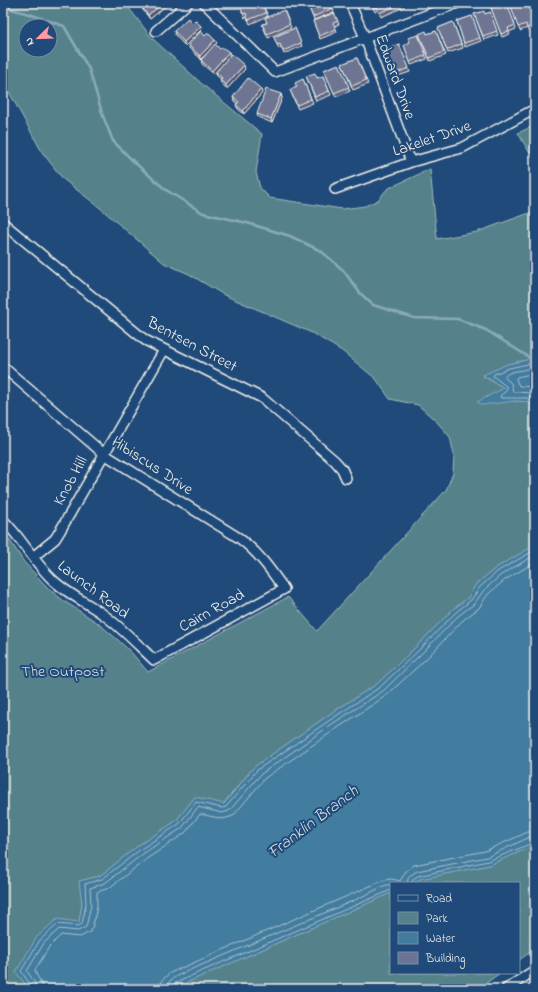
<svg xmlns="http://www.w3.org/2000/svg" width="538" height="992" viewBox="0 0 538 992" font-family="'Indie Flower',sans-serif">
<rect width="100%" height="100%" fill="#1f4a7a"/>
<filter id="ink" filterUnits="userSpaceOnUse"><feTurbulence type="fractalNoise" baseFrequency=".025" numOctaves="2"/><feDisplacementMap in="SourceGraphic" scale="8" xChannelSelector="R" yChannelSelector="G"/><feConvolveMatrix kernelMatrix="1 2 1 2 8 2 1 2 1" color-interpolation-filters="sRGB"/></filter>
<g filter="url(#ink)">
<path fill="#55828a" stroke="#a4bab9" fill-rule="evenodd" d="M3,3H125L152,38L202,84L262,134L256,172L260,188L270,198L342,209L365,206L378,200L387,189L430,169L437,239L477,232L535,211V354L527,360L508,364L483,376L504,388L495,394L515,401L535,402V545L496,568L476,584L468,598L452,610L417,646L377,684L330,714L254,767L223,804L195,797L176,821L139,845L100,876L80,881L82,904L79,923L16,972L29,989H3V530L24,562L49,589L64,601L98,623L117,639L131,652L148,672L288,597L317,631L446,490L453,473L454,455L450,437L437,422L418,405L390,399L376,379L342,351L312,333L224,295L189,274L164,263L99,207L63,179L42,152L3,81ZM26,26H50V50H26Z
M535,125V162L518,133Z
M535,845V949L519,960V883H412L420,879L489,865Z
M391,893V973H500L478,989H172Z"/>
<path fill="#437b9f" stroke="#8aaabc" d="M535,354V402L515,401L482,405L477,402L504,388L483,375L508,364L527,360Z
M535,545V845L489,865L420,879L412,883H391V893L172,989H29L16,972L37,937L57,919L79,922L82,904L79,881L100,876L139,845L176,821L195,797L224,804L254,767L330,714L377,684L417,646L452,610L468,598L476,584L496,568Z"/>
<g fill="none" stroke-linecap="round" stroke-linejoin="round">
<path stroke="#adc2cb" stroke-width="1" d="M535,359L528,364L509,368L494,374L493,376L507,387L506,391L500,396L501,398H535
M535,365C526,373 512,368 504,377L511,383L513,392L535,393
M535,373L517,377L516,379L519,386L535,387
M407,883L409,876L417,871L487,857L530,837H535
M412,883L413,879L418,876L488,861L535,842
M32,989L31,986L21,971L40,940L58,924L78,926L82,924L86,904L85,884L102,879L141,849L179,824L196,802L222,808L226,807L257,770L333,718L380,687L420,649L455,613L471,600L480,587L498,571L535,550
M37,989L35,983L27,971L44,943L59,929L78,931L86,927L91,905L90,888L105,883L144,853L182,828L198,807L222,813L229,811L261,774L335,722L383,691L423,652L458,616L474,604L484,590L501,575L535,555
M43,989C42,981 36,977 35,970L49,947L61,935L80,937L90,932L93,925L97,907V892L109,888L148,858L185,833L200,814L223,819L233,816L265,778L339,727L387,695L428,657L462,621L479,608L488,594L505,580L535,562
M160,989L162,980L170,973L384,880L392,879L400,881L406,871L414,865L485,851L528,832L535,831
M166,989C167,977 183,974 192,969L355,900L386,885H391
M172,989L174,984L195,974L391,890"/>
<path stroke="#8aaabc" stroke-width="2.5" d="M3,6L4,7L29,14L64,26L89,69L103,116L113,141L134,162L166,190L203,213L247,223L290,236L321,251L343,270L360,293L373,305L414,318L458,319L486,330L535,361"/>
<g stroke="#f4f1e8" stroke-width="12">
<path id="minor" d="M204,3L275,72L458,3
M350,3L365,38L411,162
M156,31L188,3
M335,189L411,162L462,148L535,109
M3,223L145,340L262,398L335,461L342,469L346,478
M3,367L104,454L239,538C259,553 270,569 284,589L154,660C138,645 122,628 104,615C88,603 69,595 54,581C34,563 22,538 3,520
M33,557L55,539L60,531L164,350
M506,989L535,970"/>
</g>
<use href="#minor" stroke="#1f4a7a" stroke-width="9"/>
</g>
<path fill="#5e647e" stroke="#f4f1e8" d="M138,3H169L150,19L140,6Z
M233,3H245L235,7Z
M262,3L268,16L250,24L247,17L245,18L240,6Z
M307,3H331L334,12L314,20Z
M371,3H403L404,7L381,17L378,10L375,12Z
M507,3L516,29L509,32L510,34L502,37L491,8Z
M510,3L535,24V29L528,31L527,28L520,31Z
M284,10L291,28L268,38L262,24L266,23Z
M490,12L498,35L484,40L474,14H485Z
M334,13L339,24L335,26L337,32L320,39L313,21Z
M472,16L481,41L465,47L457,21Z
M453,22L463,48L448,53L438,28Z
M295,28L302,46L284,54L281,47L279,49L274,37Z
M202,29L185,46L175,35L174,31Z
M436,31L446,55L430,61L419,34H427Z
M418,35L427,59L411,65L404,45L410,42Z
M205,36L217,43L215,45L220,49L229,52L230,56L245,69L227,89L221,83L220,80L221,79L217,76L216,72L226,60L214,74L202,64L201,59L189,48L188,45Z
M399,44L410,72L395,77L384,50Z
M357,58L368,84L353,90L342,64Z
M339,64L350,91L336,97L324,70Z
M306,76L317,78L323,76L331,95L316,101Z
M303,79L313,103L298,109L290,90L296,88Z
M262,93L244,114L238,109L236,105L237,103L234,101L233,97Z
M281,94L282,98L272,123L258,117L257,114Z"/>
<path fill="#4c5167" stroke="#f4f1e8" d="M164,3H169L150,19L148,15Z
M201,26L202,29L185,46L184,42Z
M215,40L217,43L201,59L200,56Z
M229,52L230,56L214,74L212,71Z
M244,65L245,69L227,89L226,85Z
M261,89L262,93L244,114L243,111Z
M281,94L282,98L272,123L271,119Z"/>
<path fill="#6d7493" stroke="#f4f1e8" d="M138,3H164L148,15Z
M248,3H262L266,13L248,20L246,13L243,14L240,6Z
M307,3H331L333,8L313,17Z
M371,3H403L379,13L377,7L374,8Z
M504,3H507L515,25L508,28L509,31L501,34L491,8Z
M510,3H527L535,25L527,28L526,24L518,27Z
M530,3H535V18Z
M284,10L290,24L267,34L262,24L267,23L265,18Z
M484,11L485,14L490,12L497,31L483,36L474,14Z
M334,13L338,21L333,23L336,29L319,36L313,21Z
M472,16L480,38L464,43L457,21Z
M188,18L192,23L195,20L201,26L184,42L174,31Z
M453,22L461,44L447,50L438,28Z
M295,28L301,43L283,51L280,44L277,45L274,37Z
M201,31L205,36L208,33L215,40L200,56L188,45Z
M426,31L427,34L436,31L444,52L429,58L419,34Z
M418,35L426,55L410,62L404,45L410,42L408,38Z
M215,44L220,49L222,47L229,52L212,71L201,60Z
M399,44L409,68L394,74L384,50Z
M231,54L244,65L226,85L220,80L222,78L216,72Z
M357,58L366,80L352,86L342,64Z
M339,64L349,87L334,93L324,70Z
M315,73L317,78L323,76L329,91L315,97L306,76Z
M248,78L261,89L243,111L236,105L239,102L233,97Z
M303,79L311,99L297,105L290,90L297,87L295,83Z
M266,89L281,94L271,119L257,114Z"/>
</g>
<g text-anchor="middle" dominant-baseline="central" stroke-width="4" stroke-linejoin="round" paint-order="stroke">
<g font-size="16" fill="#f4f1e8" stroke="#1f4a7a">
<text transform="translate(395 77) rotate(70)">Edward Drive</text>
<text transform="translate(432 139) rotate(-19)">Lakelet Drive</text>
<text transform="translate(192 345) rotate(28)">Bentsen Street</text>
<text transform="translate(152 466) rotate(33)">Hibiscus Drive</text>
<text transform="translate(71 481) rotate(-61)">Knob Hill</text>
<text transform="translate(93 590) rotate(37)">Launch Road</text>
<text transform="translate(212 611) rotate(-29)">Cairn Road</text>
</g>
<g font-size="16" fill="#dce0da" stroke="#1f4a7a">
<text x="63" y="672">The Outpost</text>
</g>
<g font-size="17" font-style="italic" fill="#d9dfdd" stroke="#1f4a7a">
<text transform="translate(313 822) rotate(-37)">Franklin Branch</text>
</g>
</g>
<rect width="538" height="992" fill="none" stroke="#1f4a7a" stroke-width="16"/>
<rect x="8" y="8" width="522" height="976" fill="none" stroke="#f4f1e8" stroke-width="1.5" filter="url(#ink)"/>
<rect x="390" y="882" width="130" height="92" fill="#1f4a7a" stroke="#748da6"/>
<rect x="398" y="895" width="20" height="6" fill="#1f4a7a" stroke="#748da6"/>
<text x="426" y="902" font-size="12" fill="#f4f1e8">Road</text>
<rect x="398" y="912" width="20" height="12" fill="#55828a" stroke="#748da6"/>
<text x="426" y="922" font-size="12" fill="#f4f1e8">Park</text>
<rect x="398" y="932" width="20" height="12" fill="#437b9f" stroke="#748da6"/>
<text x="426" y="942" font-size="12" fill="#f4f1e8">Water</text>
<rect x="398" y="952" width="20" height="12" fill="#6d7493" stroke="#748da6"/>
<text x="426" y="962" font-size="12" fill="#f4f1e8">Building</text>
<g transform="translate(38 38) rotate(247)"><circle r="19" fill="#1f4a7a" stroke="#748da6"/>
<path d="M0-3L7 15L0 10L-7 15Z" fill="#ff9aa2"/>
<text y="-6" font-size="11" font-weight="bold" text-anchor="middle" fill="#f4f1e8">N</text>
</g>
</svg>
